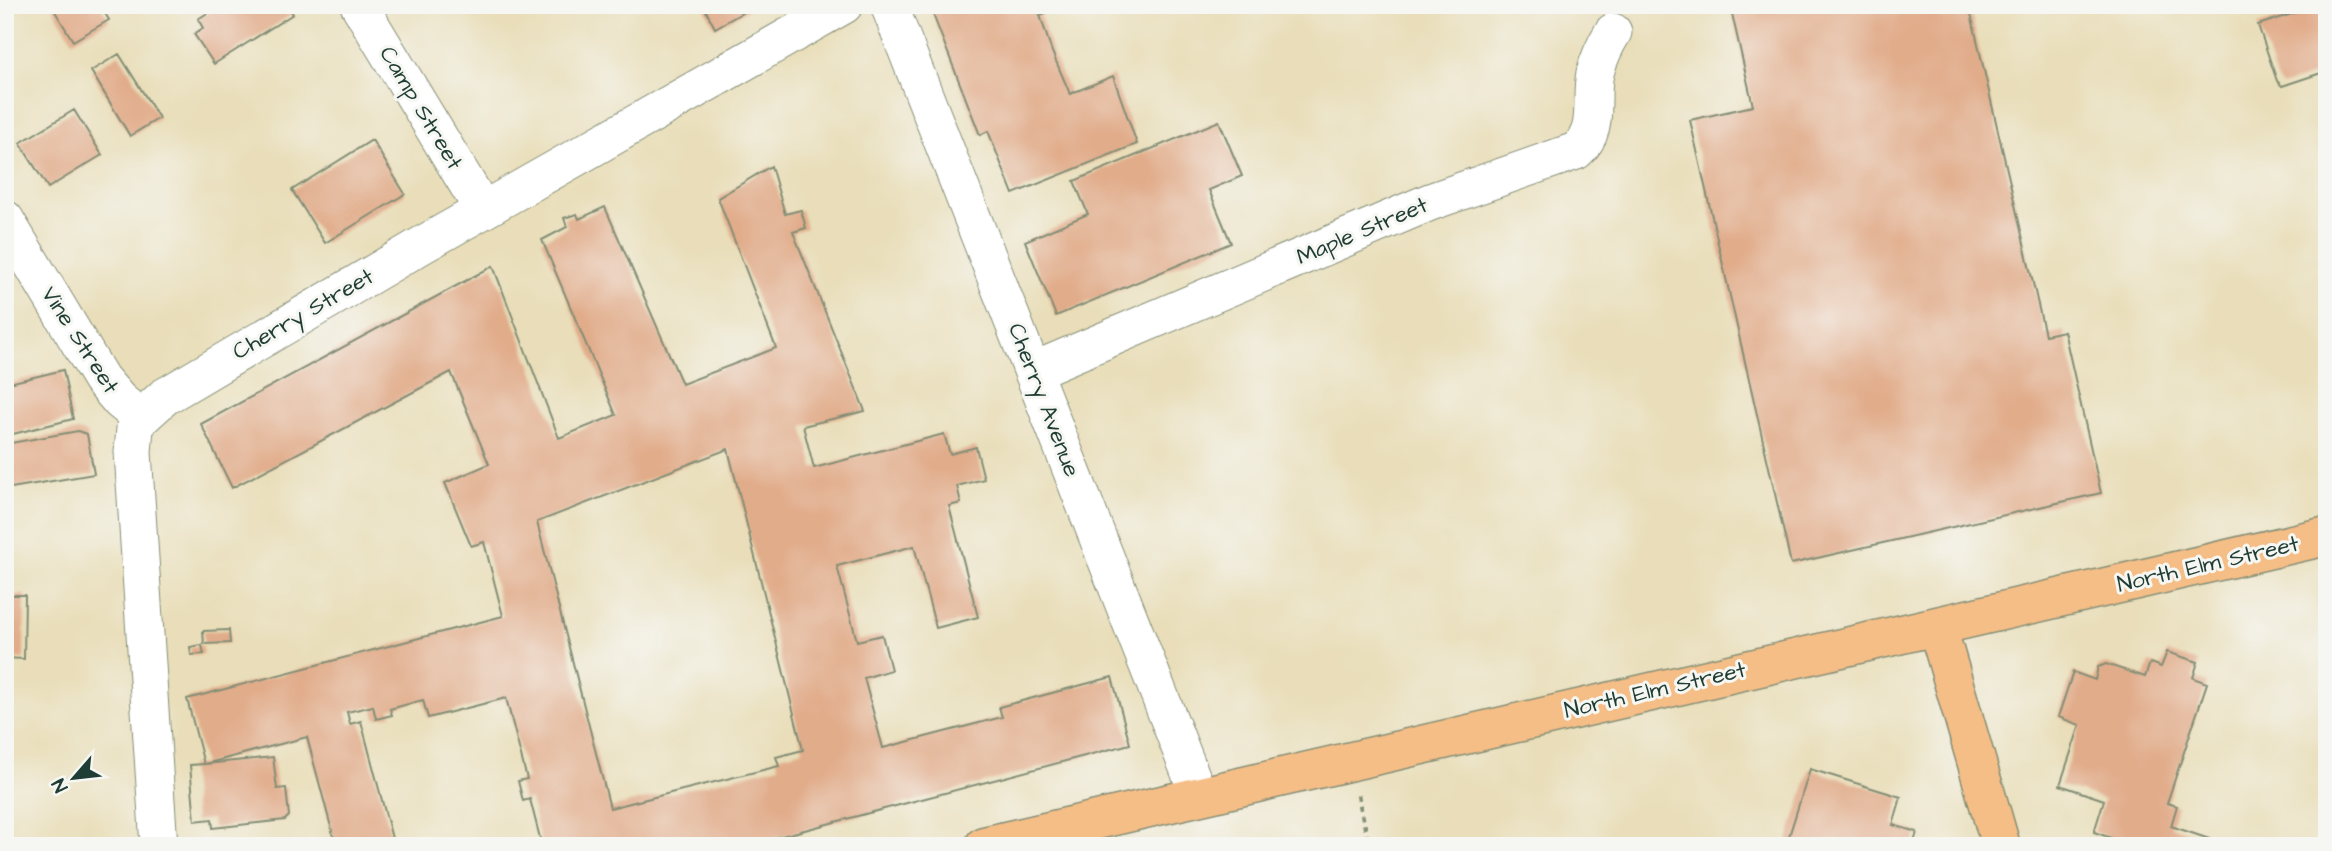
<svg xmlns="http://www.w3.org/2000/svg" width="2332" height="851" viewBox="0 0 2332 851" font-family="'Architects Daughter',sans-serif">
<rect width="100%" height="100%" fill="#f6f6f2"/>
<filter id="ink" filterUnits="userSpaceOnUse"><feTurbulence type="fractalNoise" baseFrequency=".0143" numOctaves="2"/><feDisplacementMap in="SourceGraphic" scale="14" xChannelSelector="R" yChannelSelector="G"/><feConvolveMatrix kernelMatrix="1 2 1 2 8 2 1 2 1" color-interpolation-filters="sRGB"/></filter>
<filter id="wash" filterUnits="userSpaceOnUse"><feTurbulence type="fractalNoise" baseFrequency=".00686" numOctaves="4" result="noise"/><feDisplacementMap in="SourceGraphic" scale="28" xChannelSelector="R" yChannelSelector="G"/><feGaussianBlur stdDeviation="1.57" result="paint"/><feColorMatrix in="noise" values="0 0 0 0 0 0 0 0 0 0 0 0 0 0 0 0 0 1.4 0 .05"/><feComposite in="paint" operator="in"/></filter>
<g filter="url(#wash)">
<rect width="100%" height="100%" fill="#e9deb9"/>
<g id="blocks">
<path fill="#e1ac8a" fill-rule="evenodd" d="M57,5H100L109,20L73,41L53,8Z
M220,5H287L293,14L214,64L194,34L203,28L198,19Z
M703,5H756L715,28Z
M943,5H1066L1040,15L1052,52L1070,94L1113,76L1137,144L1013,194L988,131L980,135L932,12Z
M1730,5H1969L2045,335L2064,331L2101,493L1791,564L1690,120L1753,106Z
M2320,5H2327V71L2282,86L2277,81L2258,25Z
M119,54L159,118L130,136L91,71Z
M74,110L102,155L48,188L20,143Z
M1219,121L1242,176L1209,190L1231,243L1056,316L1025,241L1088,214L1074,181Z
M372,140L405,194L325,243L292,190Z
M771,166L785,214L801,210L806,228L793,232L865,411L803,426L814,468L944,434L950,454L976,447L984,479L957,486L961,503L949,506L978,617L936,628L914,546L837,566L857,641L882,635L891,670L864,678L883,748L1002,717L999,707L1112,677L1130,744L744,846H542L530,799L523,801L518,781L527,779L506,698L428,718L423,700L390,709L392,715L376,719L373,706L347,712L350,724L361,721L394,846H336L307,737L205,764L273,757L277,789L286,788L289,816L285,820L213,828L212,819L195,821L190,765L204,764L187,699L503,616L484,542L471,546L445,483L489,464L451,372L232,488L201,424L493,266L559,438L616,415L542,240L567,227L564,218L577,214L579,219L605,207L682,384L776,348L718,198ZM728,449L803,750L776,757L779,766L610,808L537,522Z
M63,370L73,419L5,436V384Z
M78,431L87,434L94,474L5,489V444Z
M5,595H25L24,659L5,658Z
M229,630L230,643L204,644L203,631Z
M202,645L204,654L191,655L190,647Z
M2167,652L2198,662L2193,678L2207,683L2167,803L2177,806L2171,826L2230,846H2118L2119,843L2125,845L2126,843L2094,832L2104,800L2060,785L2080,725L2058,717L2073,672L2095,680L2098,667L2106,664L2145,677L2150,663L2161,667Z
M1810,769L1901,797L1893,825L1917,832L1913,846H1786Z"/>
</g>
</g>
<g filter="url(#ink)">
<use href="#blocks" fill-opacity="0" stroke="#848e76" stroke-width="2"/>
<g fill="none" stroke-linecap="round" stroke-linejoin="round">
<g stroke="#848e76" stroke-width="39">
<path id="minor" d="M359,5L483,210
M889,5L1199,796
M5,219L101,379L120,401L141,418
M1033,371L1430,202L1576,151C1601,130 1589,102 1595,73C1599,58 1605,45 1613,32
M159,846L133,452L135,428L141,418L164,397L422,245L844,5"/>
</g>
<g stroke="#848e76" stroke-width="41">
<path id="major" d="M1937,626L2001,846
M984,846L2327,536"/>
</g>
<path stroke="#848e76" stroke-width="4.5" stroke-dasharray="5 5" stroke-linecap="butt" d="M1358,795L1369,846"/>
<use href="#minor" stroke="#fff" stroke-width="37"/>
<use href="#major" stroke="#f6be87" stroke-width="38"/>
</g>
</g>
<g text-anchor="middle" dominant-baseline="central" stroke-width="6" stroke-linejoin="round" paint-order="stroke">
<g font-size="23" fill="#1f3d34" stroke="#f6f6f2">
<text transform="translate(421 108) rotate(59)">Camp Street</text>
<text transform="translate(1362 231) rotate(-23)">Maple Street</text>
<text transform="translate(303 314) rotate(-30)">Cherry Street</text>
<text transform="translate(80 340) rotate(57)">Vine Street</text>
<text transform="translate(1044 400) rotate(69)">Cherry Avenue</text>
<text transform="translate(2208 564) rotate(-13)">North Elm Street</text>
<text transform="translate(1655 690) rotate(-13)">North Elm Street</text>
</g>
</g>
<rect width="2332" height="851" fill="none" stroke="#f6f6f2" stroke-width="28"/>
<g transform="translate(74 778) rotate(242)" stroke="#f6f6f2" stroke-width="5" paint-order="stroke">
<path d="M0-5L12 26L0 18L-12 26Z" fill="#1f3d34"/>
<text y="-10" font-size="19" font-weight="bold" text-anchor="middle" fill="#1f3d34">N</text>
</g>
</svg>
